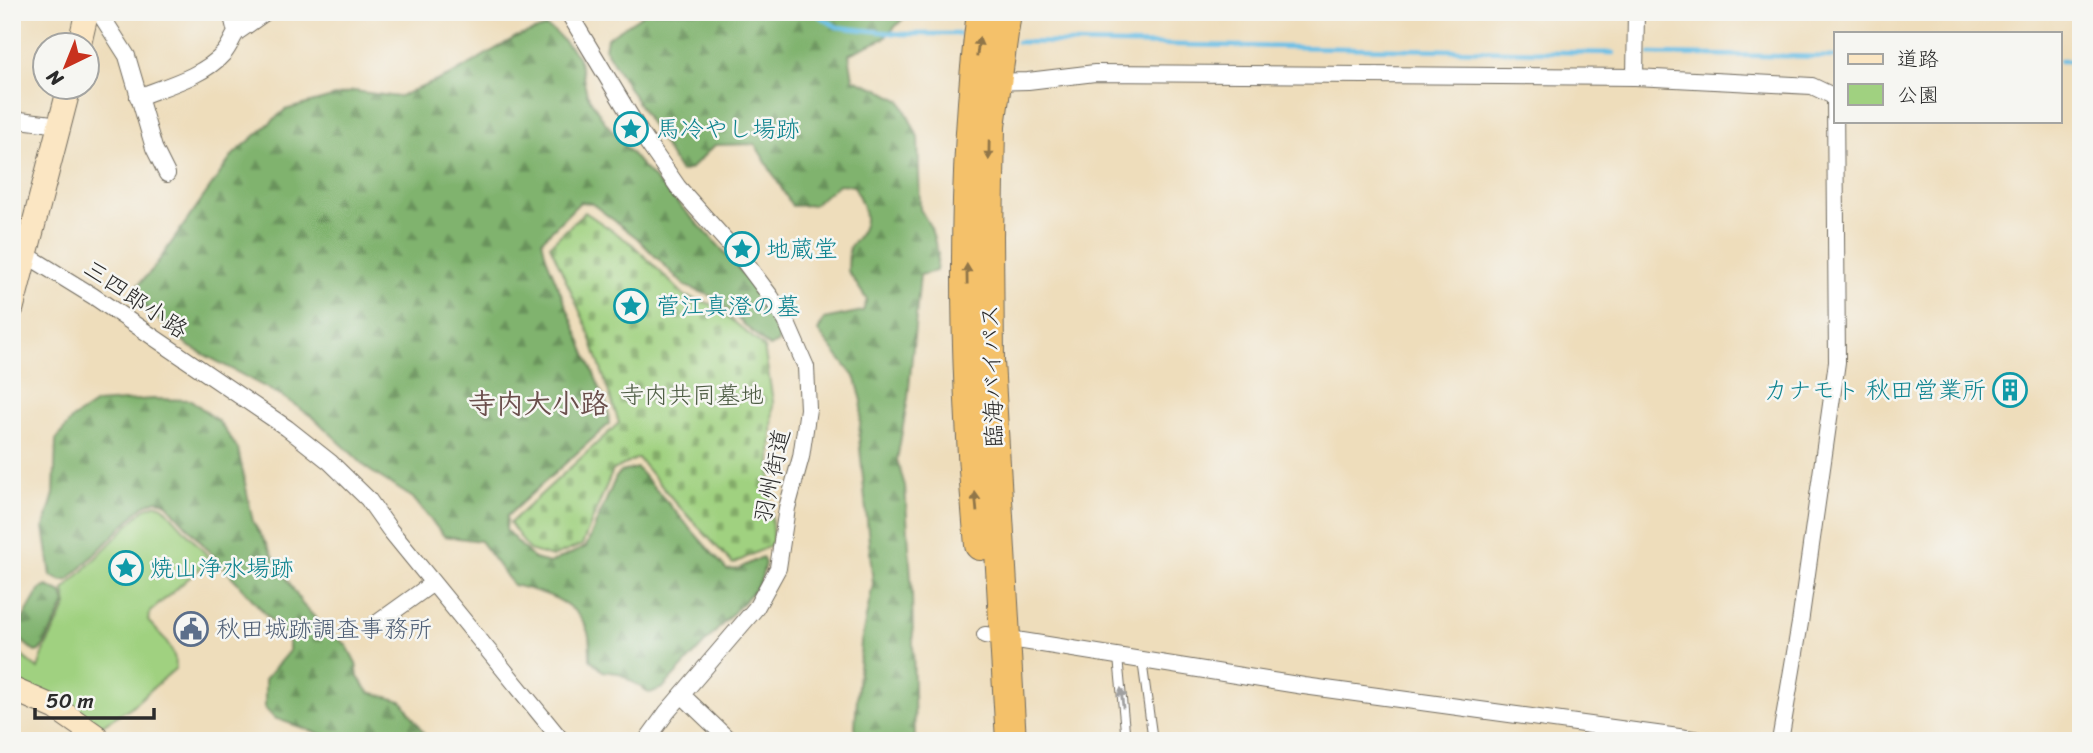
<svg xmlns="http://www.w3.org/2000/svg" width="2093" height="753" viewBox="0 0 2093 753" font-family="Sriracha,'Klee One',sans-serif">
<defs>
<pattern id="forest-firs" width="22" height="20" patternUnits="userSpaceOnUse" patternTransform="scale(1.75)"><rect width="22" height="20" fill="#80b36e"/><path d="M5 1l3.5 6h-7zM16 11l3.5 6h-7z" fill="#69925b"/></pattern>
<pattern id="cemetery-stones" width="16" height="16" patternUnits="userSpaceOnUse" patternTransform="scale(1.75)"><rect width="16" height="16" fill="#a0d180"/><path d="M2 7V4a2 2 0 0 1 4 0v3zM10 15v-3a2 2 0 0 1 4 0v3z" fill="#83aa69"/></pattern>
</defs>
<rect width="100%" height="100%" fill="#f6f6f2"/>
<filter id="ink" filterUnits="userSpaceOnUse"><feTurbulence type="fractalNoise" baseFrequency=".0143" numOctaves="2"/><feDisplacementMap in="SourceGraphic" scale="14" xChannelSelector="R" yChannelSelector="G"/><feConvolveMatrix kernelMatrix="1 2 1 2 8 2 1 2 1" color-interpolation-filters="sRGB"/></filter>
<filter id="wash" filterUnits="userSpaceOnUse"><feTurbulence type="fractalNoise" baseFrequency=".00686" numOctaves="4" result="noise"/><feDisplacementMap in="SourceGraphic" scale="28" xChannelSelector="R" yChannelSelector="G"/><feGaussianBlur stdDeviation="1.57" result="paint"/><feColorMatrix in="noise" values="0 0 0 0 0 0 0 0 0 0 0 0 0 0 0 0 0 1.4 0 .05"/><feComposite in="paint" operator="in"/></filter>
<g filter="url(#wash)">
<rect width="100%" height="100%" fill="#edb"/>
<path fill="#a0d180" stroke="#667e56" stroke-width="2" d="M157,504L163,506L207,555L208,561L150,612L148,621C161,635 176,648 176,668L131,707L99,727L12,679V648L38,669L46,646L67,605L64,590L144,509Z"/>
<path fill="url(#forest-firs)" stroke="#566f4c" stroke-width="2" d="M647,12H910L883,39L849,54L853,79L879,89L901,101L918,137L920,209L931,228L938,254L936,271L920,275L908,398L897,460L905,486L912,593L915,741H854L861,642L873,584L859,437L862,401L856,379L818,331L824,319L863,311L867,300L848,271L849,248C872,223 867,215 854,186L839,184L813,205L792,206L755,144L715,145L690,169L680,172L605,49L607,38Z
M546,27L555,32L578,56L587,94L604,121L640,164L717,244L770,305L779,330L778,343L769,347L714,297L685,286L637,238L591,203L580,202L542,240L546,257L608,408L609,424L507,516L506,530L534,559L550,563L586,547L616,477L621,472L637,468L727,570L738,569L762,557L765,563L760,584L663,688L650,693L618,673L603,671L590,659C590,651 590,643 589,636C581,601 542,592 513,585L480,541L444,536L413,498L369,470L314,418L280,395L190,347L142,305L138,285L153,269L233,155L285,110L354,91L398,97L451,75L516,37Z
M153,399L191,400L219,422L238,449L253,522L302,604L321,624L347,646L356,663L358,677L369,692L402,701L429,741H329L323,735L274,718L265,708V679L289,651V640L165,502L157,500L143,506L69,580L62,581L51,576L44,527L54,494L56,440L72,419L96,403Z
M47,586L62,593L65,604L44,645L39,651L35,652L16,636V631L40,589Z"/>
<path fill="url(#cemetery-stones)" stroke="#667e56" stroke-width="2" d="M585,212L632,244L685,296L714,305L764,347L773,401L770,496L773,544L733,564L675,502L638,458L613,470L582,545L552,557L529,550L510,523L619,423L587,327L550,245Z"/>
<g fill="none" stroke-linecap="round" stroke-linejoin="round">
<path stroke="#6abfe6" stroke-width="4.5" d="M813,12L837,27L901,34H959
M1017,42L1613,53
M1650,54L1836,57
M2060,61H2081"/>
</g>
</g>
<g filter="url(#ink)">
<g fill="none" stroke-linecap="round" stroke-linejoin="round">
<g stroke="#6f695d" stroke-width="10">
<path id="lane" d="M1118,657L1126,741
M1142,660L1153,741"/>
</g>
<g stroke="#6f695d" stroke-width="18">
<path id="street" d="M99,12L127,56L154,148L167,174
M231,12L236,33L266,12
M568,12L640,132L678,187L744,261L771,297L786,321L806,367L808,409L801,457L787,508L778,568L756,608L667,712L646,741
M1635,77L1636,12
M991,82L1028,81L1095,73L1635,77L1812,86L1835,97L1837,362L1800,623L1780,741
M138,97C166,86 204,76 224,53C229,47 232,39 236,33
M12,119L60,125
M25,254L93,296L287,428L330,462L368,499L390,530L562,741
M373,626L433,583
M985,635L1304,686L1708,741
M682,695L730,741"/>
</g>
<g stroke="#6f695d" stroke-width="25">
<path id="secondary" d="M79,46L87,12
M12,308L69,88
M12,689L56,708L96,736L98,741"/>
</g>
<g stroke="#6f695d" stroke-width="32">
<path id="highway" d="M1006,12L990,126L988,236L989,361L1011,741
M980,545C964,368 960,189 982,12"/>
</g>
<use href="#lane" stroke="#fff" stroke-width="8"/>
<use href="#street" stroke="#fff" stroke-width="16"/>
<use href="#secondary" stroke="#fbe6c3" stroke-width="23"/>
<use href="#highway" stroke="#f4c16a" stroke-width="30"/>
</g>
<defs><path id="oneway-solid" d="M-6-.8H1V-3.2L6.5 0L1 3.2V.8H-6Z" transform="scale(1.75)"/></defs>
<g fill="#90764a">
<use href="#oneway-solid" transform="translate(978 47) rotate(-83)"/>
<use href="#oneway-solid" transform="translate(989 150) rotate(91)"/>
<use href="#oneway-solid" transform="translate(967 274) rotate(-91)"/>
<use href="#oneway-solid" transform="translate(976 502) rotate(-95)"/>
</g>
<use fill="#a0a0a0" href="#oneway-solid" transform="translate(1122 698) rotate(-96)"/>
</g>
<defs>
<g id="sight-ring" transform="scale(1.75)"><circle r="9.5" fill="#f6f6f2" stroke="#0f9aa8" stroke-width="1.5"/><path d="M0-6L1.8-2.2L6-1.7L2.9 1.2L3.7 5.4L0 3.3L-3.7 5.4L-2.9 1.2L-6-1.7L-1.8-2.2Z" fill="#0f9aa8"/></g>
<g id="building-ring" transform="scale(1.75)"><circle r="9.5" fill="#f6f6f2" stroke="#0f9aa8" stroke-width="1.5"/><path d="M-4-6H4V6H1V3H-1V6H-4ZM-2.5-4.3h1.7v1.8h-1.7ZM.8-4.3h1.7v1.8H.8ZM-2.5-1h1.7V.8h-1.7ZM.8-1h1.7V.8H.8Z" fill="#0f9aa8"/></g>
<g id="civic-ring" transform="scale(1.75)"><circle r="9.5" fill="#f6f6f2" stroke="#5c6f8a" stroke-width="1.5"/><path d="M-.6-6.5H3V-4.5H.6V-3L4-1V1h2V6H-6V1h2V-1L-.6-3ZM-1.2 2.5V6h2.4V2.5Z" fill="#5c6f8a"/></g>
</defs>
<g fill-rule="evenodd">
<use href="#sight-ring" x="631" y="129"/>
<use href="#sight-ring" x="742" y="249"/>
<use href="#sight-ring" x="631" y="306"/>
<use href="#building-ring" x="2010" y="390"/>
<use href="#sight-ring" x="126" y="568"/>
<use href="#civic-ring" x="191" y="629"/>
</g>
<g text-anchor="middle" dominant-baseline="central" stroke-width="5" stroke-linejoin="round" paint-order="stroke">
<g font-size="24" fill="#0d838f" stroke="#f6f6f2" text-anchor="start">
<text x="656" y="129">馬冷やし場跡</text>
<text x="766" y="249">地蔵堂</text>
<text x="656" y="306">菅江真澄の墓</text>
<text x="1986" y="390" text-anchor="end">カナモト 秋田営業所</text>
<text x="150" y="568">焼山浄水場跡</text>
</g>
<g font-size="24" fill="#2b2b2b" stroke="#f6f6f2">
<text transform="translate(136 299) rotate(34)">三四郎小路</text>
<text transform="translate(992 376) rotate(-92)">臨海バイパス</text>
<text transform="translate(772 476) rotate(-78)">羽州街道</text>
</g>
<g font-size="24" fill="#4e5d44" stroke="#f6f6f2">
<text x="692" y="395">寺内共同墓地</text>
</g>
<g font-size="24" fill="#4e5e75" stroke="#f6f6f2" text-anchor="start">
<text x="216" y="629">秋田城跡調査事務所</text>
</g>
<g font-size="28" font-weight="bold" fill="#6b4f4c" stroke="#f6f6f2">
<text x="538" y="403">寺内大小路</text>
</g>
</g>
<rect width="2093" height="753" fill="none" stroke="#f6f6f2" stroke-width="42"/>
<rect x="1834" y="32" width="228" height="91" fill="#f6f6f2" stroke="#a5a5a2" stroke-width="2"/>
<rect x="1848" y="54" width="35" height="10" fill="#fbe6c3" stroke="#a5a5a2" stroke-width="2"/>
<text x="1897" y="66" font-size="21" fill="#2b2b2b">道路</text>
<rect x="1848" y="84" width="35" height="21" fill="#a0d180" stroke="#a5a5a2" stroke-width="2"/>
<text x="1897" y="102" font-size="21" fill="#2b2b2b">公園</text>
<g transform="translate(66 66) rotate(223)"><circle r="33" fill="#f6f6f2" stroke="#a5a5a2" stroke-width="2"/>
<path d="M0-5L12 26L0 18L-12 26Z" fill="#c8321e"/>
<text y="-10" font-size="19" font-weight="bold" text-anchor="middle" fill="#2b2b2b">N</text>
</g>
<path d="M35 708v10h119v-10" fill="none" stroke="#2b2b2b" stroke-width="3.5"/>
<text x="46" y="708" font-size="21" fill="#2b2b2b" stroke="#f6f6f2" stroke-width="5" paint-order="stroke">50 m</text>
</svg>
